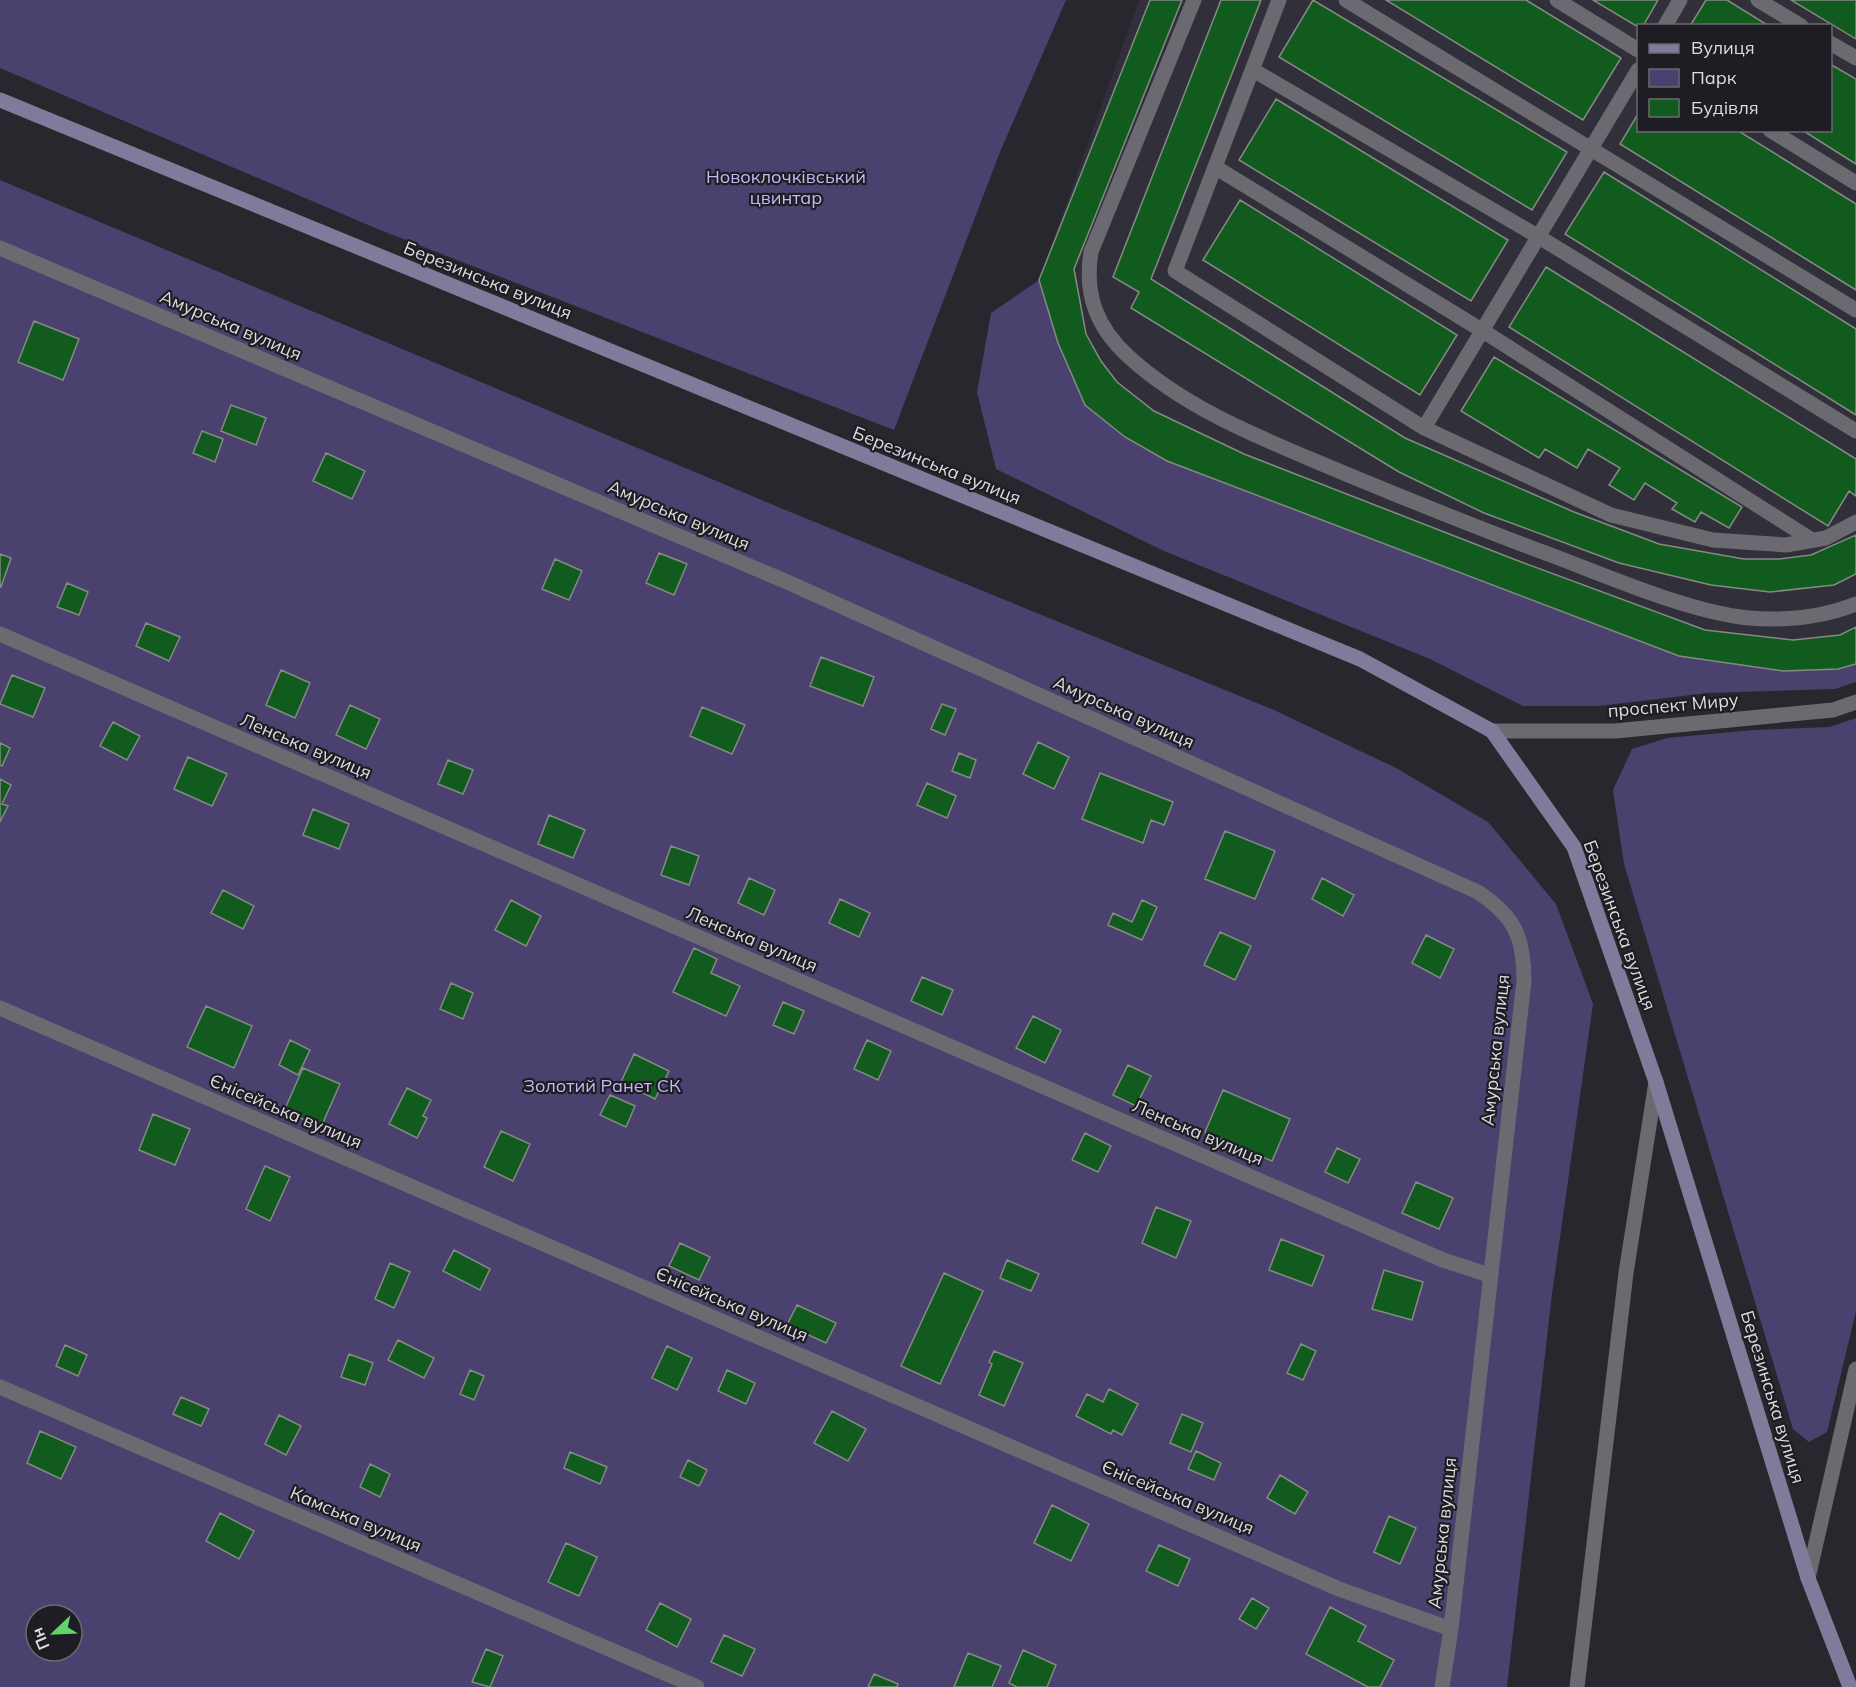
<svg xmlns="http://www.w3.org/2000/svg" width="1856" height="1687" viewBox="0 0 1856 1687" font-family="Mulish,sans-serif">
<rect width="100%" height="100%" fill="#28272d"/>
<path fill="#302f3a" fill-rule="evenodd" d="M1139,0H1856V664L1838,669L1783,671L1679,656L1167,461L1125,437L1085,405L1039,280ZM1638,26H1830V130H1638Z"/>
<path fill="#4a416e" fill-rule="evenodd" d="M0,0H1066L1000,152L894,430L380,230L0,68Z
M0,180L783,509L1274,710L1396,768L1488,822L1556,904L1593,1004L1552,1294L1507,1687H0ZM36,1615H72V1651H36Z
M1039,280L1085,405L1125,437L1167,461L1679,656L1783,671L1838,669L1856,664V682L1835,689L1708,693L1599,706H1523L1430,659L1164,551L996,469L977,392L991,313Z
M1856,718V1311L1827,1432L1809,1442L1793,1429L1624,864L1613,790L1632,749L1667,738L1753,730L1830,727Z"/>
<path fill="#125b1e" stroke="#848a84" stroke-width="1.5" d="M1150,0H1182L1074,269L1086,334L1101,361L1117,382L1154,411L1244,454L1516,560L1705,630L1793,640L1840,635L1856,627V664L1838,669L1783,671L1679,656L1167,461L1125,437L1085,405L1058,343L1039,280Z
M1221,0H1261L1151,279L1405,438L1574,512L1659,544L1744,559H1779L1811,555L1856,535V574L1834,585L1770,592L1711,585L1619,563L1484,513L1399,472L1131,308L1139,292L1113,277Z
M1313,0L1567,152L1532,210L1279,57Z
M1386,0H1526L1621,58L1583,120Z
M1593,0H1658L1643,26L1638,27Z
M1706,0H1727L1769,26H1690Z
M1791,0H1856V39Z
M1830,64L1856,79V164L1802,130H1830Z
M1276,99L1508,240L1471,301L1239,160Z
M1638,114V130H1737L1856,204V290L1620,144Z
M1604,172L1856,329V415L1565,234Z
M1240,200L1457,335L1420,395L1203,260Z
M1546,267L1856,459V496L1849,491L1828,526L1509,327Z
M34,321L79,339L63,380L18,362Z
M1494,357L1742,507L1729,528L1701,512L1695,522L1672,509L1677,503L1645,483L1634,500L1609,485L1620,468L1588,449L1577,468L1545,449L1539,458L1461,411Z
M231,405L266,418L256,445L221,431Z
M202,431L223,439L215,462L193,453Z
M326,453L365,471L352,499L313,481Z
M659,553L687,564L674,595L646,583Z
M0,554L11,558L1,587H0Z
M555,559L582,571L569,600L542,589Z
M67,583L88,592L79,615L57,607Z
M146,623L180,637L169,661L136,646Z
M821,657L874,677L863,706L810,686Z
M281,670L310,683L295,718L266,705Z
M12,675L45,688L33,717L0,704Z
M942,704L956,709L945,735L931,729Z
M350,705L380,719L366,749L336,735Z
M702,707L745,725L732,754L690,736Z
M113,722L140,736L127,760L100,746Z
M1038,742L1069,757L1054,789L1023,774Z
M0,743L10,748L2,766L0,765Z
M959,753L976,760L970,778L952,771Z
M188,757L227,774L212,806L174,789Z
M448,760L473,770L463,794L438,784Z
M1100,773L1173,802L1164,825L1151,820L1143,843L1082,819Z
M0,779L11,785L2,804L8,806L0,822Z
M927,783L956,796L947,818L917,805Z
M313,809L349,824L339,849L303,835Z
M549,815L585,830L573,858L538,844Z
M1225,831L1275,851L1255,899L1205,879Z
M671,846L699,856L689,885L661,875Z
M749,878L775,890L764,915L738,903Z
M1322,878L1354,895L1343,916L1312,899Z
M223,890L254,906L243,929L211,913Z
M840,899L870,913L859,937L829,923Z
M511,900L541,916L526,946L495,930Z
M1142,900L1157,907L1142,940L1108,925L1113,913L1132,922Z
M1220,932L1251,946L1235,980L1204,965Z
M1426,935L1454,949L1440,978L1412,963Z
M694,948L717,959L711,973L740,986L726,1016L673,992Z
M922,977L953,990L942,1015L911,1001Z
M451,983L473,993L463,1019L440,1009Z
M783,1002L804,1011L794,1034L773,1025Z
M206,1006L252,1026L234,1068L187,1047Z
M1033,1016L1061,1030L1045,1063L1016,1048Z
M290,1040L310,1050L298,1075L279,1065Z
M867,1040L891,1051L878,1080L854,1069Z
M634,1054L669,1071L655,1099L621,1082Z
M1128,1065L1151,1076L1136,1106L1113,1095Z
M303,1068L340,1084L321,1127L284,1111Z
M407,1088L431,1100L423,1116L427,1118L417,1138L389,1124Z
M1223,1090L1290,1119L1272,1161L1205,1132Z
M610,1095L635,1106L626,1127L600,1115Z
M153,1114L190,1129L175,1165L139,1150Z
M501,1131L530,1144L513,1181L484,1167Z
M1085,1133L1111,1146L1098,1172L1072,1160Z
M1337,1148L1360,1159L1348,1183L1325,1172Z
M265,1166L290,1177L270,1221L246,1209Z
M1416,1182L1453,1198L1439,1229L1402,1213Z
M1156,1207L1191,1221L1176,1258L1142,1243Z
M1281,1239L1324,1256L1312,1286L1269,1270Z
M680,1243L710,1257L699,1280L669,1266Z
M454,1250L490,1269L480,1290L443,1271Z
M1007,1260L1039,1274L1031,1291L1000,1278Z
M390,1263L410,1272L394,1308L375,1299Z
M1384,1270L1423,1282L1412,1320L1372,1309Z
M944,1273L983,1291L940,1384L901,1366Z
M797,1305L836,1323L826,1343L787,1325Z
M398,1340L434,1358L424,1378L388,1360Z
M1301,1344L1316,1351L1303,1380L1287,1373Z
M65,1345L87,1355L78,1376L56,1366Z
M667,1346L692,1358L677,1390L652,1378Z
M994,1351L1023,1363L1004,1406L979,1395L992,1364L989,1362Z
M349,1354L373,1363L365,1385L341,1377Z
M470,1370L484,1376L474,1400L460,1394Z
M727,1370L755,1383L746,1404L718,1391Z
M1109,1389L1138,1404L1122,1435L1113,1430L1111,1434L1076,1416L1087,1394L1103,1402Z
M181,1397L209,1409L201,1426L173,1414Z
M832,1411L866,1429L848,1461L814,1443Z
M1182,1414L1203,1423L1191,1452L1170,1443Z
M279,1415L301,1426L286,1455L265,1444Z
M40,1431L76,1447L61,1479L27,1463Z
M1196,1451L1221,1463L1214,1480L1188,1469Z
M570,1452L607,1467L600,1484L564,1468Z
M688,1460L707,1470L699,1486L680,1477Z
M370,1464L390,1474L380,1497L360,1487Z
M1280,1475L1308,1492L1295,1514L1267,1498Z
M1052,1505L1089,1524L1071,1561L1034,1543Z
M220,1513L254,1531L239,1559L206,1541Z
M1389,1516L1416,1528L1400,1564L1374,1552Z
M566,1543L597,1557L579,1596L548,1582Z
M1159,1545L1190,1559L1178,1586L1146,1571Z
M1252,1598L1269,1608L1256,1629L1239,1619Z
M660,1603L691,1619L677,1647L646,1630Z
M1330,1607L1366,1626L1358,1641L1394,1660L1380,1687H1368L1306,1654Z
M724,1635L755,1649L742,1676L711,1662Z
M486,1649L503,1656L490,1687L472,1682Z
M1023,1650L1056,1665L1047,1687H1017L1009,1683Z
M968,1653L1001,1666L992,1687H954Z
M874,1674L898,1684L897,1687H868Z"/>
<g fill="none" stroke-linecap="round" stroke-linejoin="round">
<path stroke="#6a6a70" stroke-width="15" d="M1194,0L1091,252C1084,295 1097,328 1129,357C1185,408 1258,437 1327,466C1401,497 1475,527 1551,555C1609,577 1689,612 1749,618C1787,621 1821,618 1856,604
M1279,0L1175,271L1424,428L1611,515L1713,540L1786,545L1826,538L1856,522
M1346,0L1856,310
M1557,0L1638,50
M1758,0L1801,26
M1665,26L1680,0
M1830,43L1856,58
M1253,70L1539,237L1856,431
M1770,130L1856,183
M1215,167L1483,331L1812,540
M1424,428L1638,70"/>
<path stroke="#6a6a70" stroke-width="15" d="M0,248L785,581L1478,892C1515,917 1524,937 1524,981L1451,1629L1442,1687
M0,634L1443,1260L1489,1275
M1492,731H1615L1833,710L1856,702
M0,1008L1339,1589L1451,1629
M0,1387L697,1687
M1808,1578L1856,1369
M1577,1687L1626,1273L1656,1082"/>
<path stroke="#807b9a" stroke-width="15" d="M0,100L1360,659L1492,731L1574,847L1656,1082L1808,1578L1850,1687"/>
</g>
<g text-anchor="middle" dominant-baseline="central" stroke-width="4.5" stroke-linejoin="round" paint-order="stroke">
<g font-size="18" fill="#c2b8f7" stroke="#1e1d23">
<text x="786" y="176">Новоклочківський<tspan x="786" dy="21">цвинтар</tspan></text>
<text x="602" y="1085">Золотий Ранет СК</text>
</g>
<g font-size="18" fill="#dddde1" stroke="#1e1d23">
<text transform="translate(488 280) rotate(22)">Березинська вулиця</text>
<text transform="translate(231 325) rotate(23)">Амурська вулиця</text>
<text transform="translate(937 465) rotate(22)">Березинська вулиця</text>
<text transform="translate(679 515) rotate(23)">Амурська вулиця</text>
<text transform="translate(1673 705) rotate(-5)">проспект Миру</text>
<text transform="translate(1124 712) rotate(24)">Амурська вулиця</text>
<text transform="translate(306 746) rotate(23)">Ленська вулиця</text>
<text transform="translate(1620 925) rotate(70)">Березинська вулиця</text>
<text transform="translate(752 939) rotate(23)">Ленська вулиця</text>
<text transform="translate(1495 1050) rotate(-84)">Амурська вулиця</text>
<text transform="translate(286 1111) rotate(23)">Єнісейська вулиця</text>
<text transform="translate(1198 1132) rotate(23)">Ленська вулиця</text>
<text transform="translate(732 1304) rotate(23)">Єнісейська вулиця</text>
<text transform="translate(1773 1397) rotate(73)">Березинська вулиця</text>
<text transform="translate(1178 1497) rotate(23)">Єнісейська вулиця</text>
<text transform="translate(356 1519) rotate(23)">Камська вулиця</text>
<text transform="translate(1442 1533) rotate(-84)">Амурська вулиця</text>
</g>
</g>
<rect x="1637" y="24" width="195" height="108" fill="#1e1d23" stroke="#6a6a6f" stroke-width="1.5"/>
<rect x="1649" y="44" width="30" height="9" fill="#807b9a" stroke="#6a6a6f" stroke-width="1.5"/>
<text x="1691" y="54" font-size="18" fill="#dddde1">Вулиця</text>
<rect x="1649" y="69" width="30" height="18" fill="#4a416e" stroke="#6a6a6f" stroke-width="1.5"/>
<text x="1691" y="84" font-size="18" fill="#dddde1">Парк</text>
<rect x="1649" y="99" width="30" height="18" fill="#125b1e" stroke="#6a6a6f" stroke-width="1.5"/>
<text x="1691" y="114" font-size="18" fill="#dddde1">Будівля</text>
<g transform="translate(54 1633) rotate(247)"><circle r="28" fill="#1e1d23" stroke="#6a6a6f" stroke-width="1.5"/>
<path d="M0-4.5L10 22L0 15L-10 22Z" fill="#5fd56b"/>
<text y="-9" font-size="16" font-weight="bold" text-anchor="middle" fill="#dddde1">Пн</text>
</g>
</svg>
